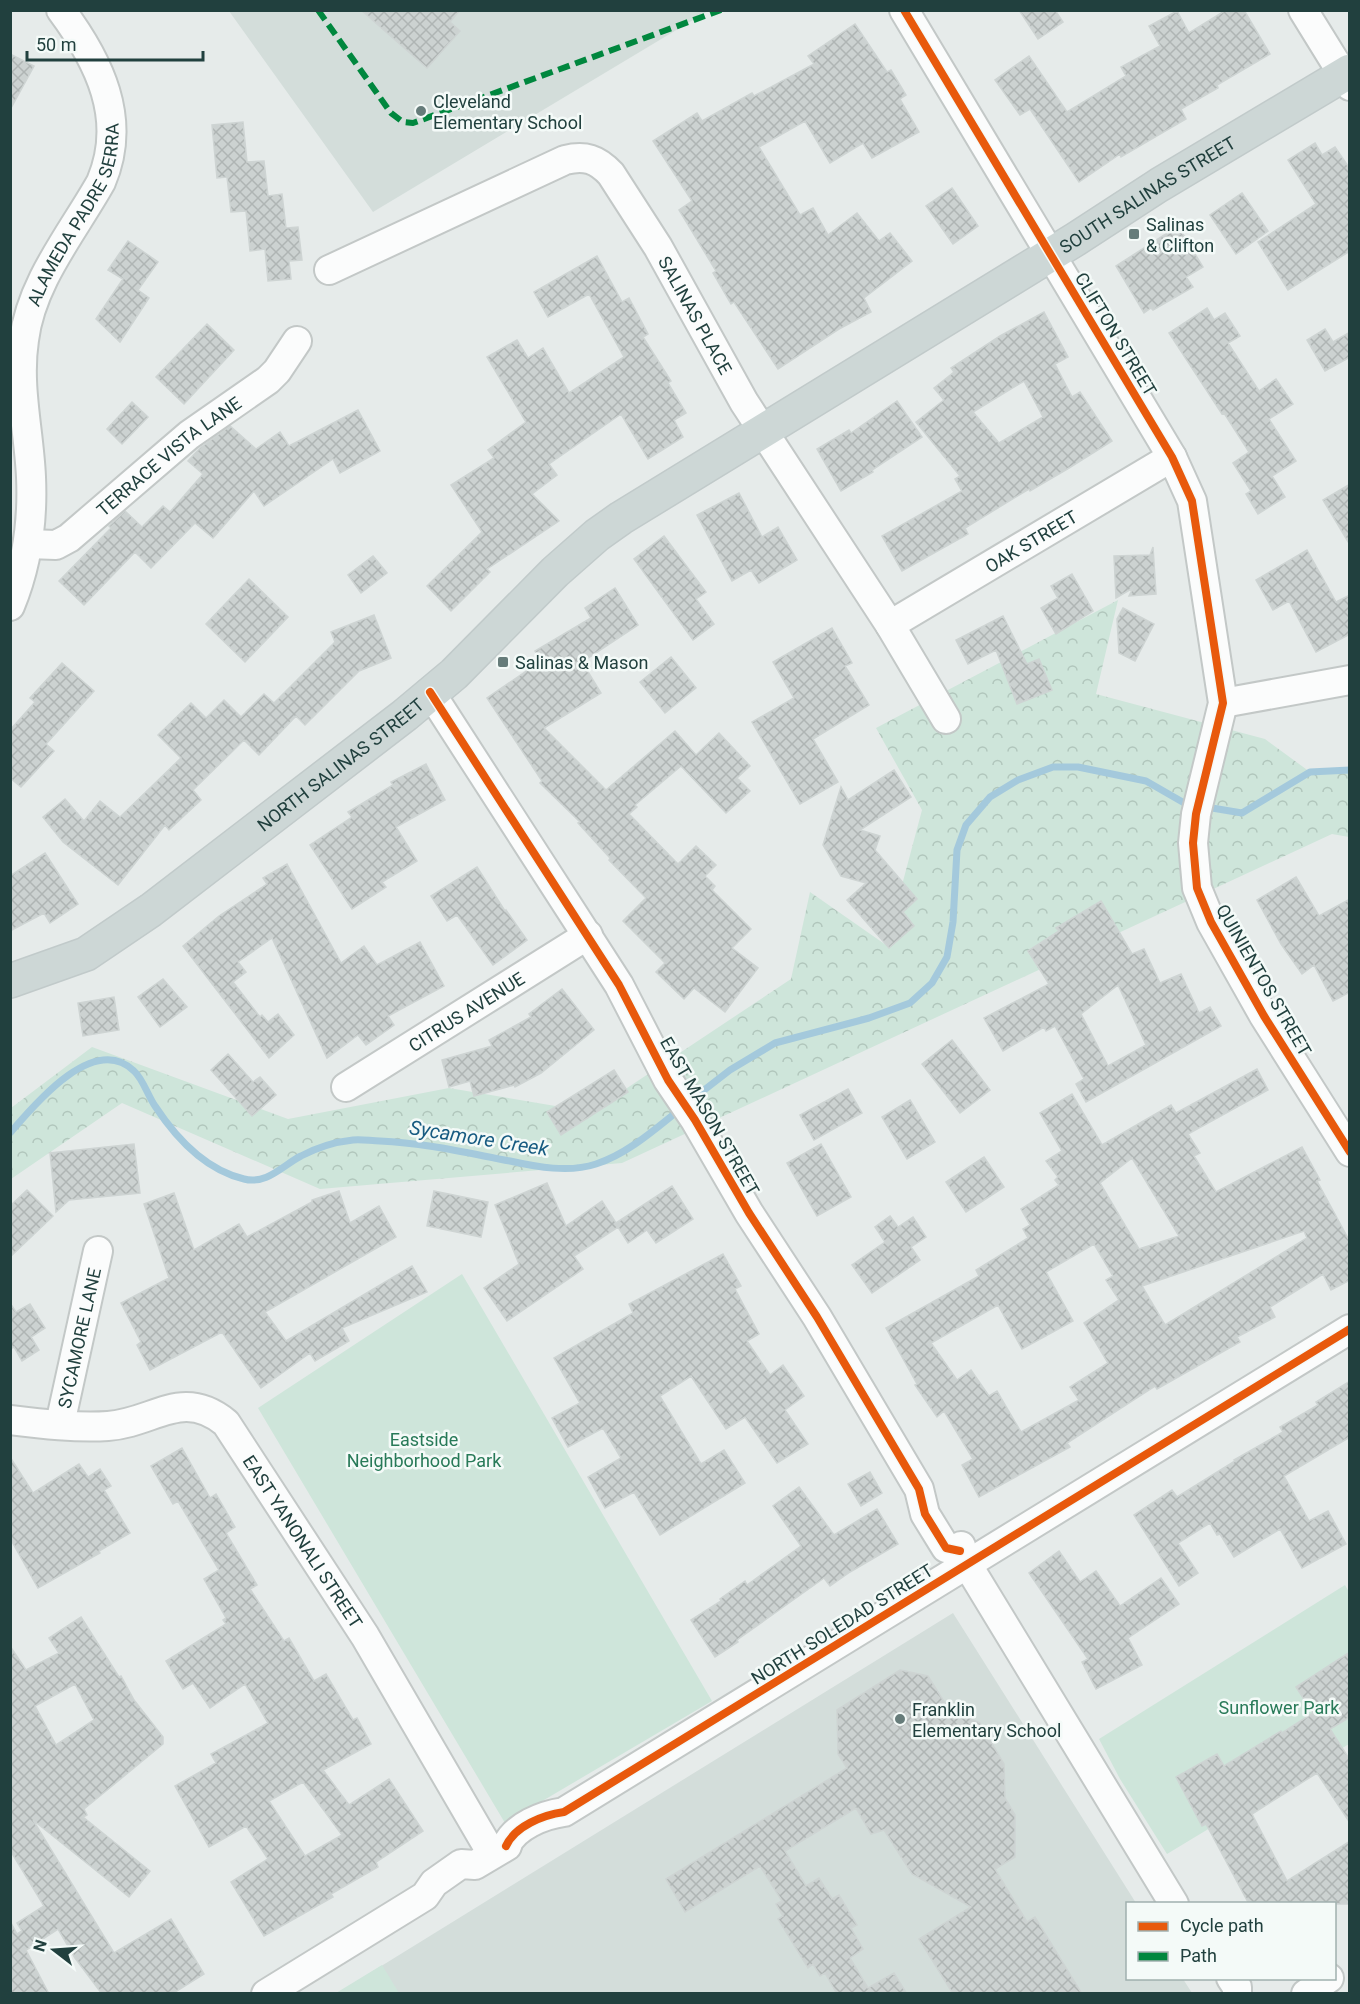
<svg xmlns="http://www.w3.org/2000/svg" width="1360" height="2004" viewBox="0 0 1360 2004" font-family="Roboto,sans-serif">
<defs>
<pattern id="forest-crowns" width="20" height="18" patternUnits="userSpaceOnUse" patternTransform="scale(1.5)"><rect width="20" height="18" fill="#cee5da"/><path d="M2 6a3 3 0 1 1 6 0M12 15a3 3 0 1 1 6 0" fill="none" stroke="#b1c6bc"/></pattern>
<pattern id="building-cross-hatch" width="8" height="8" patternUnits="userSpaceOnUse" patternTransform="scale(1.5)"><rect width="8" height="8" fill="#ccd2d1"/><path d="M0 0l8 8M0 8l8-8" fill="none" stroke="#afb5b4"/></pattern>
</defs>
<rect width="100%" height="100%" fill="#e6ebea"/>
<path fill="#d3ddda" d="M229,11H708L373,212Z
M953,1613L1136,1903L1128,1904V1978L1183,1979L1192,1993L336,1994Z"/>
<path fill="#cee5da" d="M462,1274L712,1701L505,1823L258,1408Z
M1345,1585L1349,1592V1744L1167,1854L1120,1779L1099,1739Z
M382,1965L399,1993H336Z"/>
<path fill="url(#forest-crowns)" d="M1118,600L1096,694L1265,739L1310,772L1349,770V837L1332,834L622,1163L320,1189L122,1103L11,1179V1108L92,1047L288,1119L449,1088L591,1112L791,979L810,892L886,945L922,810L876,728Z"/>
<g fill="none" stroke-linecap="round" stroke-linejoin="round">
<path stroke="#a4c9dc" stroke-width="7" d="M1206,807L1242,813L1310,772L1350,770
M690,1101L730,1070L775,1043L869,1018L910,1003L932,983L947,957L953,922L957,850L966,825L990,797L1018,780L1053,767H1078L1146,781L1186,804L1192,805
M10,1133C34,1105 94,1032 134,1071C143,1079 148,1096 155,1106C176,1138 206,1170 244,1179C267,1185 283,1165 301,1156C318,1147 334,1142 353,1140C362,1139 371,1141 380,1141C425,1143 467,1153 510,1161C537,1167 569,1173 596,1164C627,1154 654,1130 679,1110"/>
</g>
<path fill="url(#building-cross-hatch)" stroke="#ced4d3" stroke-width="1.5" fill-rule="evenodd" d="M361,10H460L450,22L460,31L427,68Z
M1019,10H1055L1063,22L1038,39Z
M1226,10H1244L1270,54L1217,85L1218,88L1181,109L1186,119L1121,157L1120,154L1079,182L1030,109L1020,115L995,80L1029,56L1067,112L1126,76L1121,67L1160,46L1149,26L1177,11L1189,33Z
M855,24L887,72L891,70L906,95L900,99L919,132L872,158L863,143L830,163L805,121L759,147L800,215L813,208L828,235L857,213L879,241L890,233L912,261L864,298L871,312L839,329L778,369L734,302L731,304L713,273L716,271L679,210L692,201L653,141L697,113L702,121L752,93L754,96L814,64L808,56Z
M10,54L34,66L10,110Z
M243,122L247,162L264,161L268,196L282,194L286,228L298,227L302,260L289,261L291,279L268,281L265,249L250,251L246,211L231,212L227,177L217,178L212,125Z
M1315,143L1322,155L1335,147L1350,169V251L1288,290L1258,242L1316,204L1288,160Z
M952,188L978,226L953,244L926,206Z
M1242,193L1268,231L1236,254L1210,215Z
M1178,226L1203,267L1186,277L1193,287L1153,310L1151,308L1144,313L1116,266Z
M128,241L158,262L138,290L149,298L120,342L96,319L123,279L108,270Z
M597,256L622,302L629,298L648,334L643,337L671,381L668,383L686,413L674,420L683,437L648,459L621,414L549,464L557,475L532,494L559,521L487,569L490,572L451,611L427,586L482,532L451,485L494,458L488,450L526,422L487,357L517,340L528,358L543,348L569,393L624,357L589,294L548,317L534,292Z
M1207,308L1214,320L1225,313L1240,336L1228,343L1259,391L1276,379L1293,404L1269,419L1296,461L1272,476L1285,497L1258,514L1246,494L1251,491L1233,463L1249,452L1224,413L1222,414L1169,333Z
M1044,312L1068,357L1055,364L1072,397L1080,392L1112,441L1069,468L1030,491L1029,489L965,528L968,534L902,571L882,536L962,491L955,479L960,476L916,422L944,400L934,388L954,372L951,368L1000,336ZM1024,381L1043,417L999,443L973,412Z
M207,324L234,350L184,404L156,377Z
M1325,329L1333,342L1350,332V357L1325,371L1307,340Z
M897,401L922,437L872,470L873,472L841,491L817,449L849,430L851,433Z
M132,402L148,417L122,444L107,429Z
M358,410L380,451L340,473L333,459L264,506L254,491L213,538L195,523L151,568L135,552L84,605L59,581L111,528L109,526L125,511L142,527L163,506L170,512L203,474L188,461L200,448L230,426L256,449L280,432L289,446Z
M1350,484V545L1323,500Z
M739,493L762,537L778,527L797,560L759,583L751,570L732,581L697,515Z
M664,536L706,592L696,599L714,624L693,640L634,559Z
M1153,547L1156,594L1129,596L1133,588L1116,598L1114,556L1150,555Z
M1307,550L1336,602L1350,595V634L1316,652L1289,601L1273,610L1256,580Z
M373,556L387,573L361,593L348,575Z
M1072,574L1093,611L1056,634L1041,608L1058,598L1051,586Z
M249,579L288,617L245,662L206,624Z
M615,588L638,625L582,662L601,693L544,728L606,790L675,731L696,755L719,733L750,766L737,778L750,791L726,813L681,766L635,805L637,807L629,814L678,864L696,846L716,865L705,876L715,886L712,890L751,929L732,948L758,968L725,1012L694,988L684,999L656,972L665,963L623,921L646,898L609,860L610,858L578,823L580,822L540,783L542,781L487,698L541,661L535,651L591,618L585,608Z
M1123,608L1154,624L1135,661L1119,653L1117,619Z
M374,615L391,658L359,671L305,725L296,716L259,755L244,740L193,790L201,800L169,830L165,825L118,885L63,842L43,817L65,799L84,821L100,801L120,817L181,758L158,735L191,703L206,718L224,700L241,717L264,694L274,703L335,642L331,632Z
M1003,616L1027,664L1039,659L1052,690L1017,704L996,650L968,664L956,640Z
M832,628L852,663L845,666L869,705L813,739L838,782L800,804L752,722L794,698L773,662Z
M671,657L696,688L665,713L640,682Z
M62,663L94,691L46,744L54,751L21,787L10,778V730L35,702L30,698Z
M426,764L445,800L396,827L417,861L382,882L386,887L352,909L310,845L352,817L348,812L393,785L391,782Z
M894,770L911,797L860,830L880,836L875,850L917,899L903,912L914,926L889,948L847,900L866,883L841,876L823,845L841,787L848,800Z
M45,853L78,904L50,923L44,913L10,931V876Z
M287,864L341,963L364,946L377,965L420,942L444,986L388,1016L394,1025L366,1045L358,1035L327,1058L272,938L238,962L246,972L233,982L260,1017L262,1015L268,1022L278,1014L294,1035L269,1058L183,946L219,916L267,884L263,878Z
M477,867L505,911L506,910L527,940L493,965L457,915L447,921L431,896Z
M1296,877L1319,916L1350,899V992L1333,1001L1314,965L1302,974L1281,944L1257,900Z
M1101,901L1132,954L1144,949L1160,983L1181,974L1199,1013L1210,1007L1221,1026L1086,1102L1076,1084L1084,1079L1055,1026L1046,1031L1044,1027L1003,1051L984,1018L1049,984L1028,951L1059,931L1056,928ZM1118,985L1146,1045L1108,1066L1081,1014Z
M163,979L187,1007L160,1027L138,997Z
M562,989L594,1030L541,1073L515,1087L514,1085L474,1096L470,1081L449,1087L442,1060L492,1046L489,1040L531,1017L529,1014Z
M114,997L119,1030L83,1036L78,1003Z
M952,1040L990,1090L960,1113L922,1064Z
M228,1054L253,1082L260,1077L276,1095L252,1116L211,1070Z
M1257,1069L1268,1090L1188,1134L1200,1153L1194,1156L1216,1192L1302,1147L1320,1180L1317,1181L1350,1242V1280L1331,1290L1323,1274L1270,1307L1275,1317L1237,1337L1240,1342L1157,1389L1155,1386L1067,1443L1070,1447L979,1497L962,1465L973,1459L944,1411L937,1417L915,1385L917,1384L886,1328L979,1276L976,1270L1028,1238L1023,1229L1030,1225L1021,1209L1059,1185L1055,1180L1058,1177L1046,1161L1062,1151L1040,1113L1072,1094L1102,1145L1171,1105L1176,1113ZM1132,1158L1179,1236L1139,1249L1100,1183ZM1304,1231L1307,1238L1165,1325L1142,1286ZM1094,1244L1113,1276L1106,1280L1119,1300L1084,1323L1108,1363L1070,1387L1079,1400L1021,1432L997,1391L989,1396L971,1370L957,1380L931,1343L998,1305L1022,1349L1073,1321L1046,1272Z
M614,1070L628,1092L561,1135L547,1112Z
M848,1089L862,1113L814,1140L800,1115Z
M910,1100L935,1142L907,1159L882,1117Z
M134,1144L140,1193L69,1200L56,1212L50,1153Z
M821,1144L851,1197L817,1216L787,1163Z
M984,1157L1004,1187L966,1212L946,1182Z
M547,1183L566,1226L602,1201L616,1223L672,1186L693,1219L656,1243L647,1230L628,1243L618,1227L574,1256L583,1269L507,1321L484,1288L519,1264L495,1205Z
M27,1190L53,1216L10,1257V1206Z
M339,1191L350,1223L379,1206L396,1237L265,1312L286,1341L412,1266L427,1292L342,1328L349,1341L315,1361L310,1353L261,1388L222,1332L150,1370L137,1345L141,1342L121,1303L169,1278L144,1204L174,1193L194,1250L239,1224L247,1237L312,1202V1200Z
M434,1191L488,1202L481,1237L427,1226Z
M890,1216L898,1227L913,1217L926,1237L911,1247L920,1260L872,1293L852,1265L885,1242L875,1227Z
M723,1254L741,1286L735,1289L759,1334L747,1341L770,1375L783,1365L804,1396L785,1410L808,1444L777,1463L745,1417L726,1429L691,1376L660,1396L661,1398L701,1464L724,1450L745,1483L660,1535L634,1492L605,1508L588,1477L621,1458L603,1428L568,1447L552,1418L580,1403L554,1358L633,1313L629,1304Z
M10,1303L16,1312L30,1304L45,1328L31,1337L39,1350L22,1361L14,1347L10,1349Z
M1350,1381V1437L1284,1476L1309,1521L1328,1511L1346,1544L1302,1568L1280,1529L1234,1557L1220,1534L1217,1535L1210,1523L1178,1543L1198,1573L1179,1586L1134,1515L1172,1490L1177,1497L1235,1461L1234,1460L1283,1432L1280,1427L1318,1405L1316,1402Z
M182,1448L210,1498L216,1494L235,1527L226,1533L257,1585L250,1589L284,1641L289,1638L314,1681L326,1674L353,1720L357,1718L371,1744L323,1770L349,1805L389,1779L423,1831L376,1862L378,1867L331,1894L333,1897L264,1936L231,1882L268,1859L246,1826L209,1847L175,1786L216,1763L211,1754L268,1723L245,1684L210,1708L193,1683L183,1689L166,1661L226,1624L223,1620L226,1618L204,1579L219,1570L178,1501L173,1504L151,1466ZM303,1782L342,1835L305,1856L269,1801Z
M10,1457L33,1493L79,1464L88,1477L100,1469L111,1486L104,1490L130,1533L99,1551L100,1553L38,1588L10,1538Z
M870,1472L882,1493L861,1506L848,1484Z
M799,1487L834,1535L877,1509L898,1544L850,1572L830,1586L824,1578L737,1640L738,1642L715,1657L691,1620L721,1601L720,1599L745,1581L747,1585L801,1546L773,1506Z
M1059,1551L1080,1582L1096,1571L1120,1606L1161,1578L1179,1604L1128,1638L1142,1665L1096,1689L1082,1662L1088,1659L1029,1573Z
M81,1617L119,1677L121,1676L134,1700L163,1737V1744L84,1809L87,1815L83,1817L150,1871L129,1897L33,1820L114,1953L171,1919L204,1974L172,1994H102L75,1958L58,1929L26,1950L49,1994H10V1921L17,1934L22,1931L17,1923L44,1906L10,1850V1646L26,1670L59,1653L49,1638ZM75,1684L94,1720L56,1745L35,1706Z
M1350,1652V1717L1330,1729L1350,1760V1823L1317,1773L1252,1814L1287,1881L1350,1841V1904H1249L1206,1824L1202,1826L1176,1777L1217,1754L1224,1766L1281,1731L1282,1733L1313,1713L1296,1687Z
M900,1670L928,1676L948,1708L980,1723L1004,1764L1005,1798L1015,1815V1857L995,1869L1027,1922L1035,1917L1082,1994H953L919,1939L971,1907L912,1874L884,1830L871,1834L856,1808L785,1851L806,1886L819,1878L832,1899L839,1895L857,1925L851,1928L863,1949L850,1958L868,1988L894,1973L907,1994H837L825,1973L820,1976L813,1964L808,1968L778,1919L783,1916L776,1904L782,1901L760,1866L685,1912L666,1879L847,1768L838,1754L837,1710Z"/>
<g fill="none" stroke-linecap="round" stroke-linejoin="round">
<g stroke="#c3c8c7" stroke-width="32">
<g id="minor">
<path d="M904,10L1172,457L1192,501L1223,703L1196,814L1193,843L1197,888L1211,922L1264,1016L1350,1152"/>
<path d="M1303,10L1350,86"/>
<path id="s1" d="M329,270L565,160C585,155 597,159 611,174L658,247L744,402L890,625L946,719"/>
<path id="s2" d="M28,544L56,545L69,538L189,435L268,380L277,371L297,341"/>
<path id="s3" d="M10,606C27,565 33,521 31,477C29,431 17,386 24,340C31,282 73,232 101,182C128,119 99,61 61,10"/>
<path id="s4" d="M890,625L1172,457"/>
<path d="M430,692L619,985L668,1080L695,1120L749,1213L817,1317L919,1489L925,1514L946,1548L960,1551"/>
<path d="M1223,703L1350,680"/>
<path id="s5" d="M346,1087L588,935"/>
<path id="s6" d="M10,1420C42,1424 76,1428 108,1426C154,1423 182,1387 226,1423L365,1636L492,1854"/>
<path id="s7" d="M60,1424L98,1251"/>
<path d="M961,1546L960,1551L967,1564L1174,1904"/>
<path d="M506,1846C515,1826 543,1815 564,1812L1350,1329"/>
<path d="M1231,1978L1237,1987V1994"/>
<path d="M266,1994L425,1896L434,1883L461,1864L475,1865L507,1846"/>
<path d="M1306,1994L1329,1978"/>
</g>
</g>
<g stroke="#c1caca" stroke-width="36">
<g id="major">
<path id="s8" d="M10,981L86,954L151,910L405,715L454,674L555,572L597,535L621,518L1076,239L1159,185L1350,71"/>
</g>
</g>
<use href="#minor" stroke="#fbfcfc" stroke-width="28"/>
<use href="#major" stroke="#cdd7d6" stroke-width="33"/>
<path stroke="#00873e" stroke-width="6" stroke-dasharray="12 6" stroke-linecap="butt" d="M318,10L391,113L403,122L413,123L721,10"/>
<g stroke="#f4faf8" stroke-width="11">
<path id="cycleway" d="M904,10L1172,457L1192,501L1223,703L1196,814L1193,843L1197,888L1211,922L1264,1016L1350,1152
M430,692L619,985L668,1080L695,1120L749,1213L817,1317L919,1489L925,1514L946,1548L960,1551
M506,1846C515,1826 543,1815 564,1812L1350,1329"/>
</g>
<use href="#cycleway" stroke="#e8590c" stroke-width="8"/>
</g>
<g fill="#667c7a" stroke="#f4faf8" stroke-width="2">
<circle cx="421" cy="111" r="6"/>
<rect x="1128" y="228" width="12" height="12" rx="3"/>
<rect x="497" y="656" width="12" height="12" rx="3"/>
<circle cx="900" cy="1719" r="6"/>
</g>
<g text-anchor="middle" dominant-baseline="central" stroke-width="5" stroke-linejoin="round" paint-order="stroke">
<g font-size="18" fill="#21403e" stroke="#f4faf8" text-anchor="start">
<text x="433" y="101">Cleveland<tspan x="433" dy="21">Elementary School</tspan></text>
<text x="1146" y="224">Salinas<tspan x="1146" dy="21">&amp; Clifton</tspan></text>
<text x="515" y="662">Salinas &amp; Mason</text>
<text x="912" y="1709">Franklin<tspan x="912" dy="21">Elementary School</tspan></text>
</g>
<g font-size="18" fill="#21403e" stroke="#f4faf8">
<text stroke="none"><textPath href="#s8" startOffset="1390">SOUTH SALINAS STREET</textPath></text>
<text stroke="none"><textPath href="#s3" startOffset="406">ALAMEDA PADRE SERRA</textPath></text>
<text stroke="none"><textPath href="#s1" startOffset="476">SALINAS PLACE</textPath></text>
<text transform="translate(1116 334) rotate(59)">CLIFTON STREET</text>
<text stroke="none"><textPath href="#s2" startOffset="172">TERRACE VISTA LANE</textPath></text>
<text stroke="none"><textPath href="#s4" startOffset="164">OAK STREET</textPath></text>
<text stroke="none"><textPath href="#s8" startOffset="398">NORTH SALINAS STREET</textPath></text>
<text transform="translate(1264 980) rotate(60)">QUINIENTOS STREET</text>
<text stroke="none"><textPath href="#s5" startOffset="142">CITRUS AVENUE</textPath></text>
<text transform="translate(710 1116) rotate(60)">EAST MASON STREET</text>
<text stroke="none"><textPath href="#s7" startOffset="88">SYCAMORE LANE</textPath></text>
<text stroke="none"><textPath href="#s6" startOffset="364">EAST YANONALI STREET</textPath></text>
<text transform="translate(842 1624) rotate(-32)">NORTH SOLEDAD STREET</text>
</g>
<g font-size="18" fill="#287a58" stroke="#f4faf8">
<text x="424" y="1439">Eastside<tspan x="424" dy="21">Neighborhood Park</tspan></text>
<text x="1279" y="1707">Sunflower Park</text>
</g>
<g font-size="20" font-style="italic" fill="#175b81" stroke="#f4faf8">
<text transform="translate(479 1138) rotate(9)">Sycamore Creek</text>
</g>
</g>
<rect width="1360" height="2004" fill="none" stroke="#21403e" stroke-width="24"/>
<rect x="1126" y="1902" width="210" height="78" fill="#f4faf8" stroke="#a0b0ae" stroke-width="1.5"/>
<rect x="1138" y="1922" width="30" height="9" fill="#e8590c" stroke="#a0b0ae" stroke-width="1.5"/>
<text x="1180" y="1932" font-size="18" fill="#21403e">Cycle path</text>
<rect x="1138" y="1952" width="30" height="9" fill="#00873e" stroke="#a0b0ae" stroke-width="1.5"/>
<text x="1180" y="1962" font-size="18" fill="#21403e">Path</text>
<g transform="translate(54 1950) rotate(287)" stroke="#f4faf8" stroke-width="4.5" paint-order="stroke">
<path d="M0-4.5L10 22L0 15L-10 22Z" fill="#21403e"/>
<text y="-9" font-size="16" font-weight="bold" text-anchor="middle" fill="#21403e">N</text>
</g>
<path d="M27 51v9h176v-9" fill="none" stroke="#21403e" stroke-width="3"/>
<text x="36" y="51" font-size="18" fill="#21403e" stroke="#f4faf8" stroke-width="4.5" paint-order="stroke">50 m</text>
</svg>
